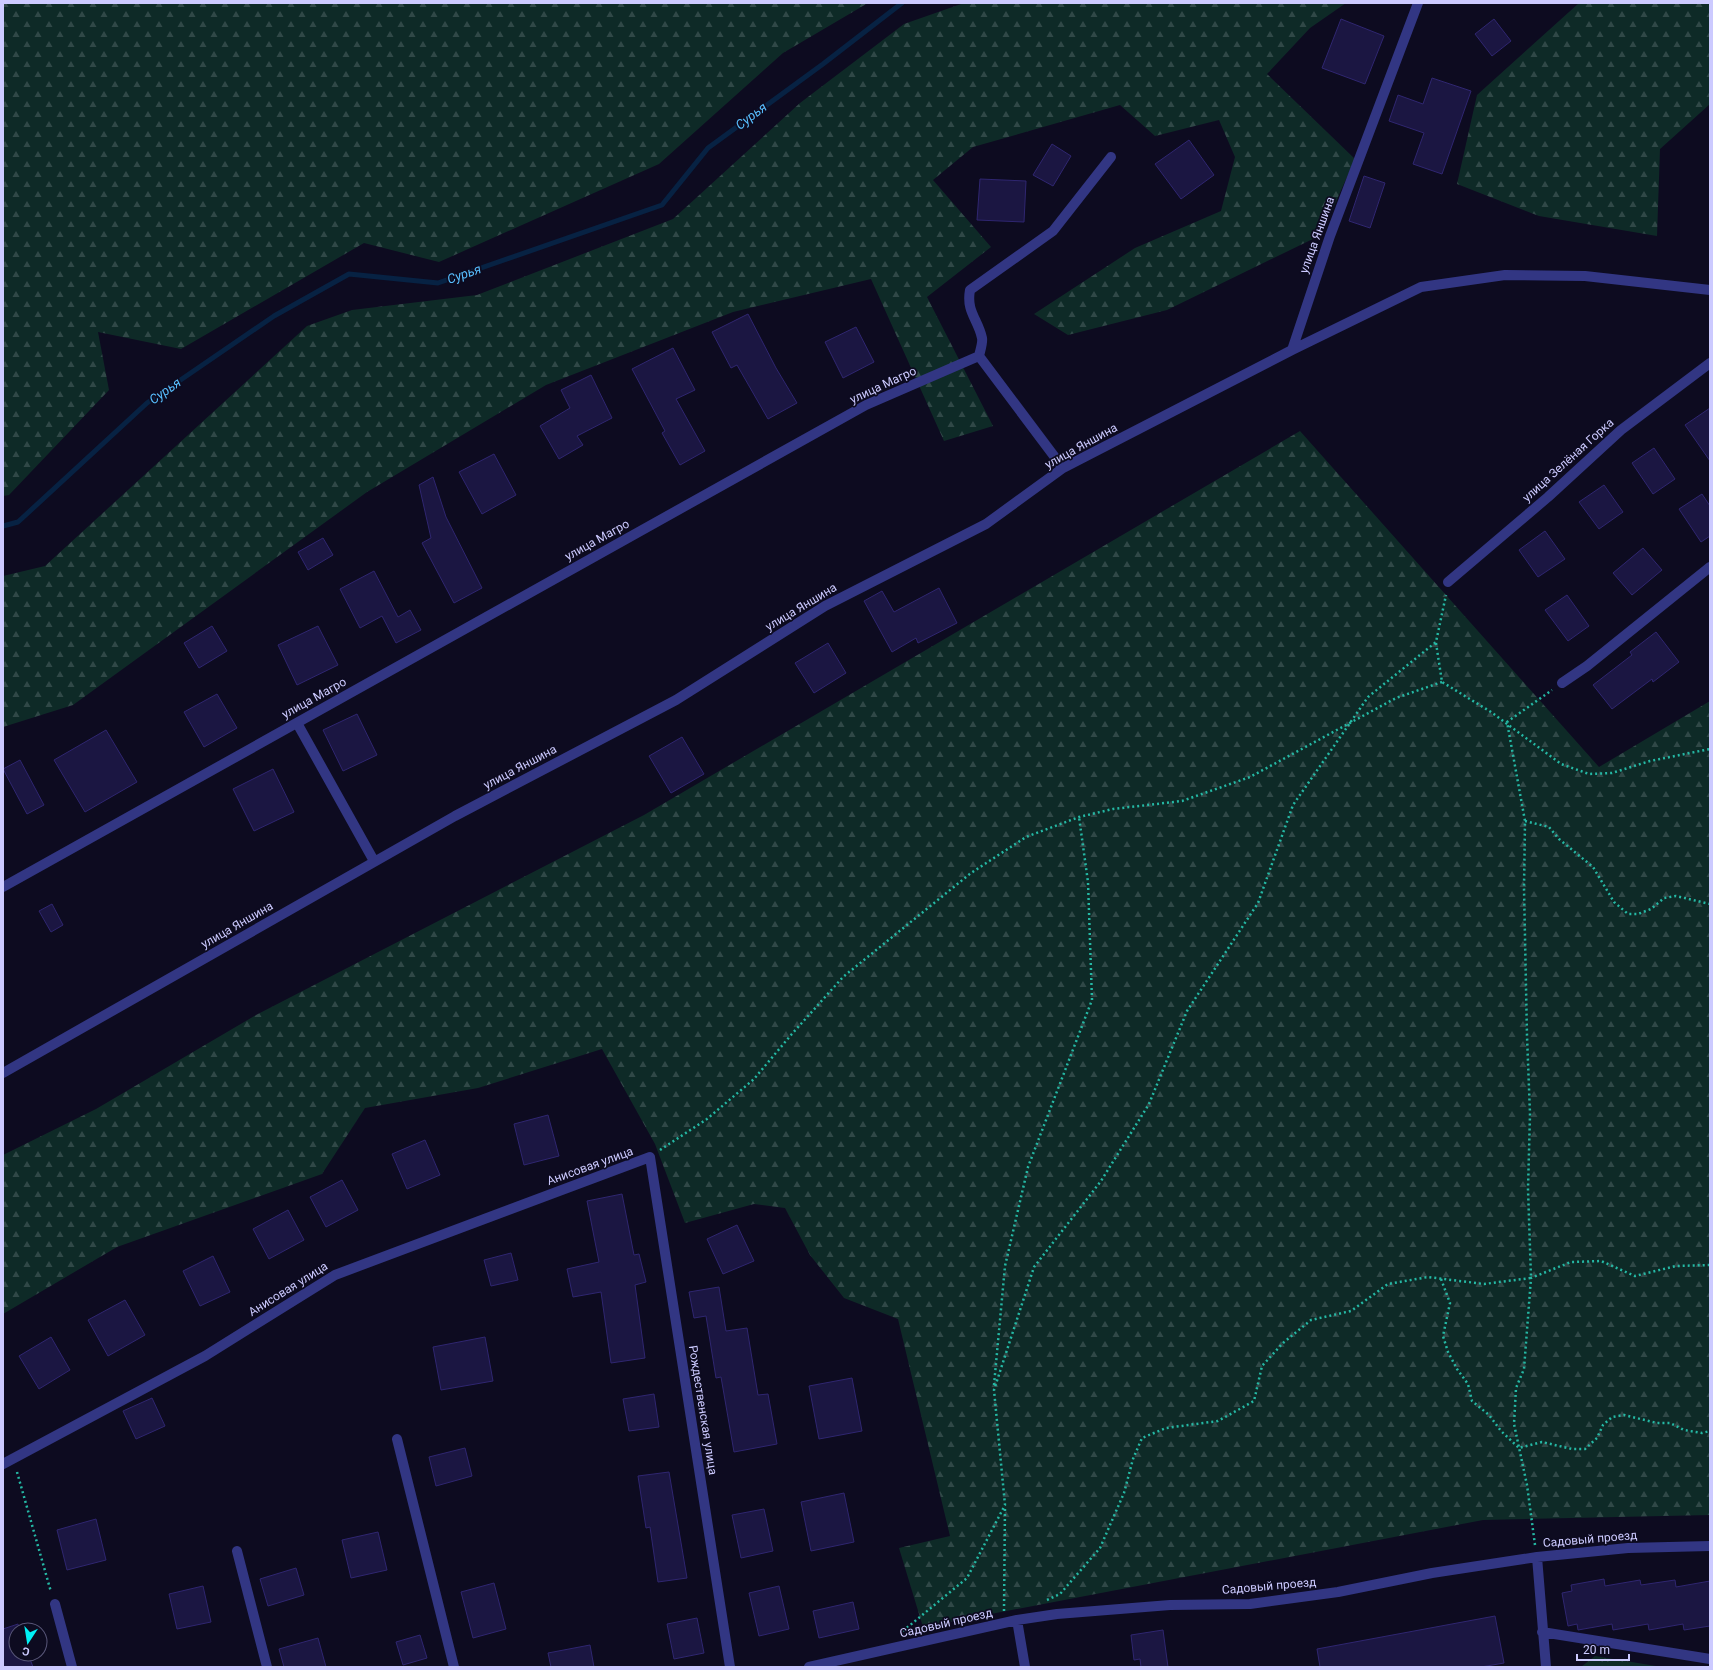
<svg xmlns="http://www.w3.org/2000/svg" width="1713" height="1670" viewBox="0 0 1713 1670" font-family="Roboto,sans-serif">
<defs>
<pattern id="forest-firs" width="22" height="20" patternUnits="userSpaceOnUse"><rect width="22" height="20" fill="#0e2a27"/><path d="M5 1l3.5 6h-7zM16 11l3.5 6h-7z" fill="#304847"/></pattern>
<pattern id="park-crowns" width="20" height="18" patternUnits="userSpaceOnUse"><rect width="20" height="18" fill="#0e2a27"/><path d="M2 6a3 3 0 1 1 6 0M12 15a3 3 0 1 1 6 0" fill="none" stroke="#304847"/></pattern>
</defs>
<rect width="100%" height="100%" fill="#0d0b20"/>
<path fill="url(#forest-firs)" d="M3,3H868L783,53L659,164L439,262L364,243L181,349L98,332L109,390L9,495L3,496Z
M964,3H1346L1310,28L1267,74L1355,159L1321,235L1167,310L1068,335L1034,314L1135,248L1221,211L1235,157L1219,120L1155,136L1120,105L973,147L933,180L991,247L927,297L993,426L944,441L871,279L733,312L546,385L367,492L73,705L3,727V576L45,566L307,326L352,310L477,295L673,219L800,103L904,24Z
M1579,3H1710V104L1660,149L1657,236L1539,216L1457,184L1477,95Z
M1300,431L1599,767L1710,701V1515L1483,1520L923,1627L899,1548L950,1536L898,1319L844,1298L810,1255L785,1208L754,1204L685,1223L655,1144L602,1049L478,1088L365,1108L322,1174L117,1247L3,1314V1155L96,1109L256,1015L644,815Z"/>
<path fill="url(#park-crowns)" d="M1595,1656L1662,1667H1581Z"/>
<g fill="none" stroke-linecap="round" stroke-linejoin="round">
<path stroke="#072243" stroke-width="5" d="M3,526L18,522L147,403L274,316L349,274L438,283L662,205L708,148L823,64L902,3"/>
</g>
<path fill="#1b1642" stroke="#2f2670" d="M1341,19L1384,36L1365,84L1322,68Z
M1494,19L1511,41L1492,56L1475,34Z
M1432,78L1471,91L1442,174L1413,164L1424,133L1389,121L1398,95L1423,104Z
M1189,140L1214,175L1181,199L1155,164Z
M1052,144L1071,156L1053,186L1033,175Z
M1364,176L1385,183L1370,228L1349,221Z
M980,179L1026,181L1024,222L977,220Z
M748,314L776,368L797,403L768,419L737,365L731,368L712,332Z
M856,327L874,362L843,378L825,342Z
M673,348L695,390L676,399L705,451L680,465L662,433L665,431L632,369Z
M591,375L612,418L577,436L583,445L559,459L540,426L570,408L561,390Z
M1710,408V461L1685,425Z
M1654,448L1675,479L1653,494L1632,463Z
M494,454L516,495L482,514L459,472Z
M433,477L446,517L482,588L454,603L422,543L431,538L419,485Z
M1604,485L1623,512L1599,529L1579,502Z
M1702,494L1710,506V536L1701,542L1679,509Z
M1545,531L1565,559L1538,577L1519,550Z
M323,538L333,555L308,570L298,552Z
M1643,548L1662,570L1632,595L1613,573Z
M374,571L398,617L410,610L421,630L396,643L382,616L360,628L340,589Z
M939,588L957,623L918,643L916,638L892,652L864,601L882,591L894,612Z
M1567,595L1589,626L1568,641L1545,610Z
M212,626L227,651L199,668L184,643Z
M318,626L338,665L297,685L278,645Z
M1656,632L1679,662L1653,682L1652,679L1612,709L1593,685L1632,655L1630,652Z
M828,643L846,673L814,693L795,663Z
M217,694L237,728L204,747L184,712Z
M357,714L377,755L343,771L323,730Z
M106,730L137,782L85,812L54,760Z
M682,737L704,774L671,793L649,756Z
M20,760L44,805L27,814L3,769Z
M273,769L294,812L254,831L233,789Z
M52,904L63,925L51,932L39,911Z
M548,1115L559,1156L524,1165L514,1124Z
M425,1140L440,1175L407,1189L392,1154Z
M342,1180L358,1210L326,1227L310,1197Z
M622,1194L634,1255L639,1254L646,1282L635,1285L645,1358L611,1363L601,1292L573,1297L567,1269L599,1262L587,1201Z
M288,1210L304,1240L269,1259L253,1229Z
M737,1225L754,1261L723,1274L707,1239Z
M511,1253L518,1280L491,1286L484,1260Z
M213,1256L230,1292L200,1306L183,1271Z
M719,1287L726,1331L747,1328L758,1395L768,1394L777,1444L734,1452L721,1377L716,1378L706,1316L694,1318L689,1292Z
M125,1300L145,1335L108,1356L88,1320Z
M51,1337L70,1370L39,1389L19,1356Z
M485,1337L493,1381L441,1390L433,1347Z
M852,1378L862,1431L819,1439L809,1386Z
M654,1394L659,1427L629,1431L623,1399Z
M152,1398L165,1426L136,1439L123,1411Z
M465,1448L472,1476L436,1486L429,1457Z
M669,1472L687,1578L658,1582L650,1527L646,1528L638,1476Z
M844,1493L854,1542L811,1551L801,1502Z
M764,1509L773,1551L741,1558L732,1515Z
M96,1519L106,1560L67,1570L57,1530Z
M378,1532L387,1570L351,1578L342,1540Z
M296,1568L304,1595L268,1606L260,1579Z
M1604,1579L1605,1586L1640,1580L1641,1585L1675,1580L1676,1587L1710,1581V1626L1684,1630L1683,1624L1649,1630L1648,1624L1613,1630L1612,1624L1578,1630L1577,1624L1568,1626L1562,1593L1572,1591L1571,1585Z
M494,1583L506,1629L473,1638L461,1592Z
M203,1586L211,1622L177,1629L169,1594Z
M779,1586L789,1629L759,1636L749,1593Z
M853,1602L859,1629L819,1638L813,1611Z
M1495,1616L1504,1663L1481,1667H1320L1317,1649Z
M697,1618L704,1653L674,1659L667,1624Z
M18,1624L20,1630H16V1654H28L33,1667H3V1629Z
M1163,1630L1168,1667H1141L1140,1659L1134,1660L1131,1635Z
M420,1635L427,1658L403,1665L396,1642Z
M318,1638L326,1667H284L279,1649Z
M590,1645L594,1667H551L548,1653Z"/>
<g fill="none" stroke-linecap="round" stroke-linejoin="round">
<path stroke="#25b8a4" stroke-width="2.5" stroke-dasharray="2 3" stroke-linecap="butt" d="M1436,643L1442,682L1491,712L1561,764L1589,774L1612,773L1650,761L1710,749
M1525,821L1549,827L1559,839L1593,867L1614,902L1628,914H1638L1651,909L1664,898L1676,896L1710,904
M660,1150L707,1119L754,1079L791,1035L843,977L971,873L1026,837L1079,817L1113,809L1182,801L1250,777L1396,698L1442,682
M1441,1279L1450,1303L1443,1336L1448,1352L1457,1369L1468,1384L1472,1401L1489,1415L1501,1431L1519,1448L1542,1442L1572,1449H1585L1597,1438L1603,1425L1612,1417L1624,1415L1657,1423H1670L1684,1430L1702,1433L1710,1431
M994,1385L1005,1266L1028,1167L1092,1000L1088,882L1079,817
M17,1472L51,1592
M1535,1545L1527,1485L1514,1424L1516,1388L1524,1369L1531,1278L1571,1262L1601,1261L1635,1276L1676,1266L1710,1265
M1047,1600L1060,1594L1100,1548L1124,1493L1133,1459L1142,1438L1166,1428L1218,1421L1254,1401L1262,1366L1283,1343L1311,1320L1351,1311L1388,1284L1428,1277L1484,1284L1531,1278L1528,1189L1530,1114L1527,1036L1524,888L1525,821L1507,722L1552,690
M1004,1611L1005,1506
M903,1631L967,1578L1005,1505L994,1390L1034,1267L1101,1181L1149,1104L1187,1011L1258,903L1293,805L1368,697L1436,642L1446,595"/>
<path stroke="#323683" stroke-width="10" d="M1292,350L1421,287L1505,275L1585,276L1710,290
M979,356L1063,468
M1448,582L1548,497L1621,430L1710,363
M1562,683L1587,666L1710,567
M297,723L374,861
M3,887L866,405L979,356C980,351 983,343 982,338C978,319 966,312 970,290L1053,231L1111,157
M3,1073L455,816L676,700L825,606L986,524L1063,468L1292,350L1330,236L1418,3
M397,1439L454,1667
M3,1464L205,1356L335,1275L650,1157L730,1667
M237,1551L267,1667
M1537,1557L1546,1667
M55,1604L72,1667
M1017,1620L1025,1667
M1542,1632L1710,1659
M809,1667L1017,1620L1057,1614L1170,1605L1250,1604L1338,1592L1432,1573L1537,1557L1628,1548L1710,1546"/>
</g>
<g text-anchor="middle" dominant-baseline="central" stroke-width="3.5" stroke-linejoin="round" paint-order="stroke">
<g font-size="12" fill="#cccaff" stroke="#0d0b20">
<text transform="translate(1317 235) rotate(-70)">улица Яншина</text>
<text transform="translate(883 385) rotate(-25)">улица Магро</text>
<text transform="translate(1081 446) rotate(-29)">улица Яншина</text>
<text transform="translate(1568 460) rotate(-42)">улица Зелёная Горка</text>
<text transform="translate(597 540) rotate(-29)">улица Магро</text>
<text transform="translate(801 607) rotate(-31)">улица Яншина</text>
<text transform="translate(314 698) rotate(-29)">улица Магро</text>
<text transform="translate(520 767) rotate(-28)">улица Яншина</text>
<text transform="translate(237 925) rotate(-30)">улица Яншина</text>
<text transform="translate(590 1166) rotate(-20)">Анисовая улица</text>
<text transform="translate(288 1289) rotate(-32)">Анисовая улица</text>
<text transform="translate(703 1410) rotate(81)">Рождественская улица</text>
<text transform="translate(1590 1539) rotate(-5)">Садовый проезд</text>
<text transform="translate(1269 1586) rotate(-5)">Садовый проезд</text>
<text transform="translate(946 1623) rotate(-13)">Садовый проезд</text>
</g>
<g font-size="13" font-style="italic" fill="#58bfff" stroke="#0d0b20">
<text transform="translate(751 116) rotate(-37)">Сурья</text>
<text transform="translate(464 274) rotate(-19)">Сурья</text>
<text transform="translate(165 391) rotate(-35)">Сурья</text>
</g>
</g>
<rect width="1713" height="1670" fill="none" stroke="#cccaff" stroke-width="8"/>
<g transform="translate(28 1642) rotate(192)"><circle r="19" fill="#0d0b20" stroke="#595779"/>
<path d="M0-3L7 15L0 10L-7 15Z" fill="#00f0f5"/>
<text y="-6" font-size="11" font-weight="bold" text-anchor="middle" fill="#cccaff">С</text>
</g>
<path d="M1577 1654v6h52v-6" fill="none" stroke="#cccaff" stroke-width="2"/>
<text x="1583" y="1654" font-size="12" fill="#cccaff" stroke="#0d0b20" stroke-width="3" paint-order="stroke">20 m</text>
</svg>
